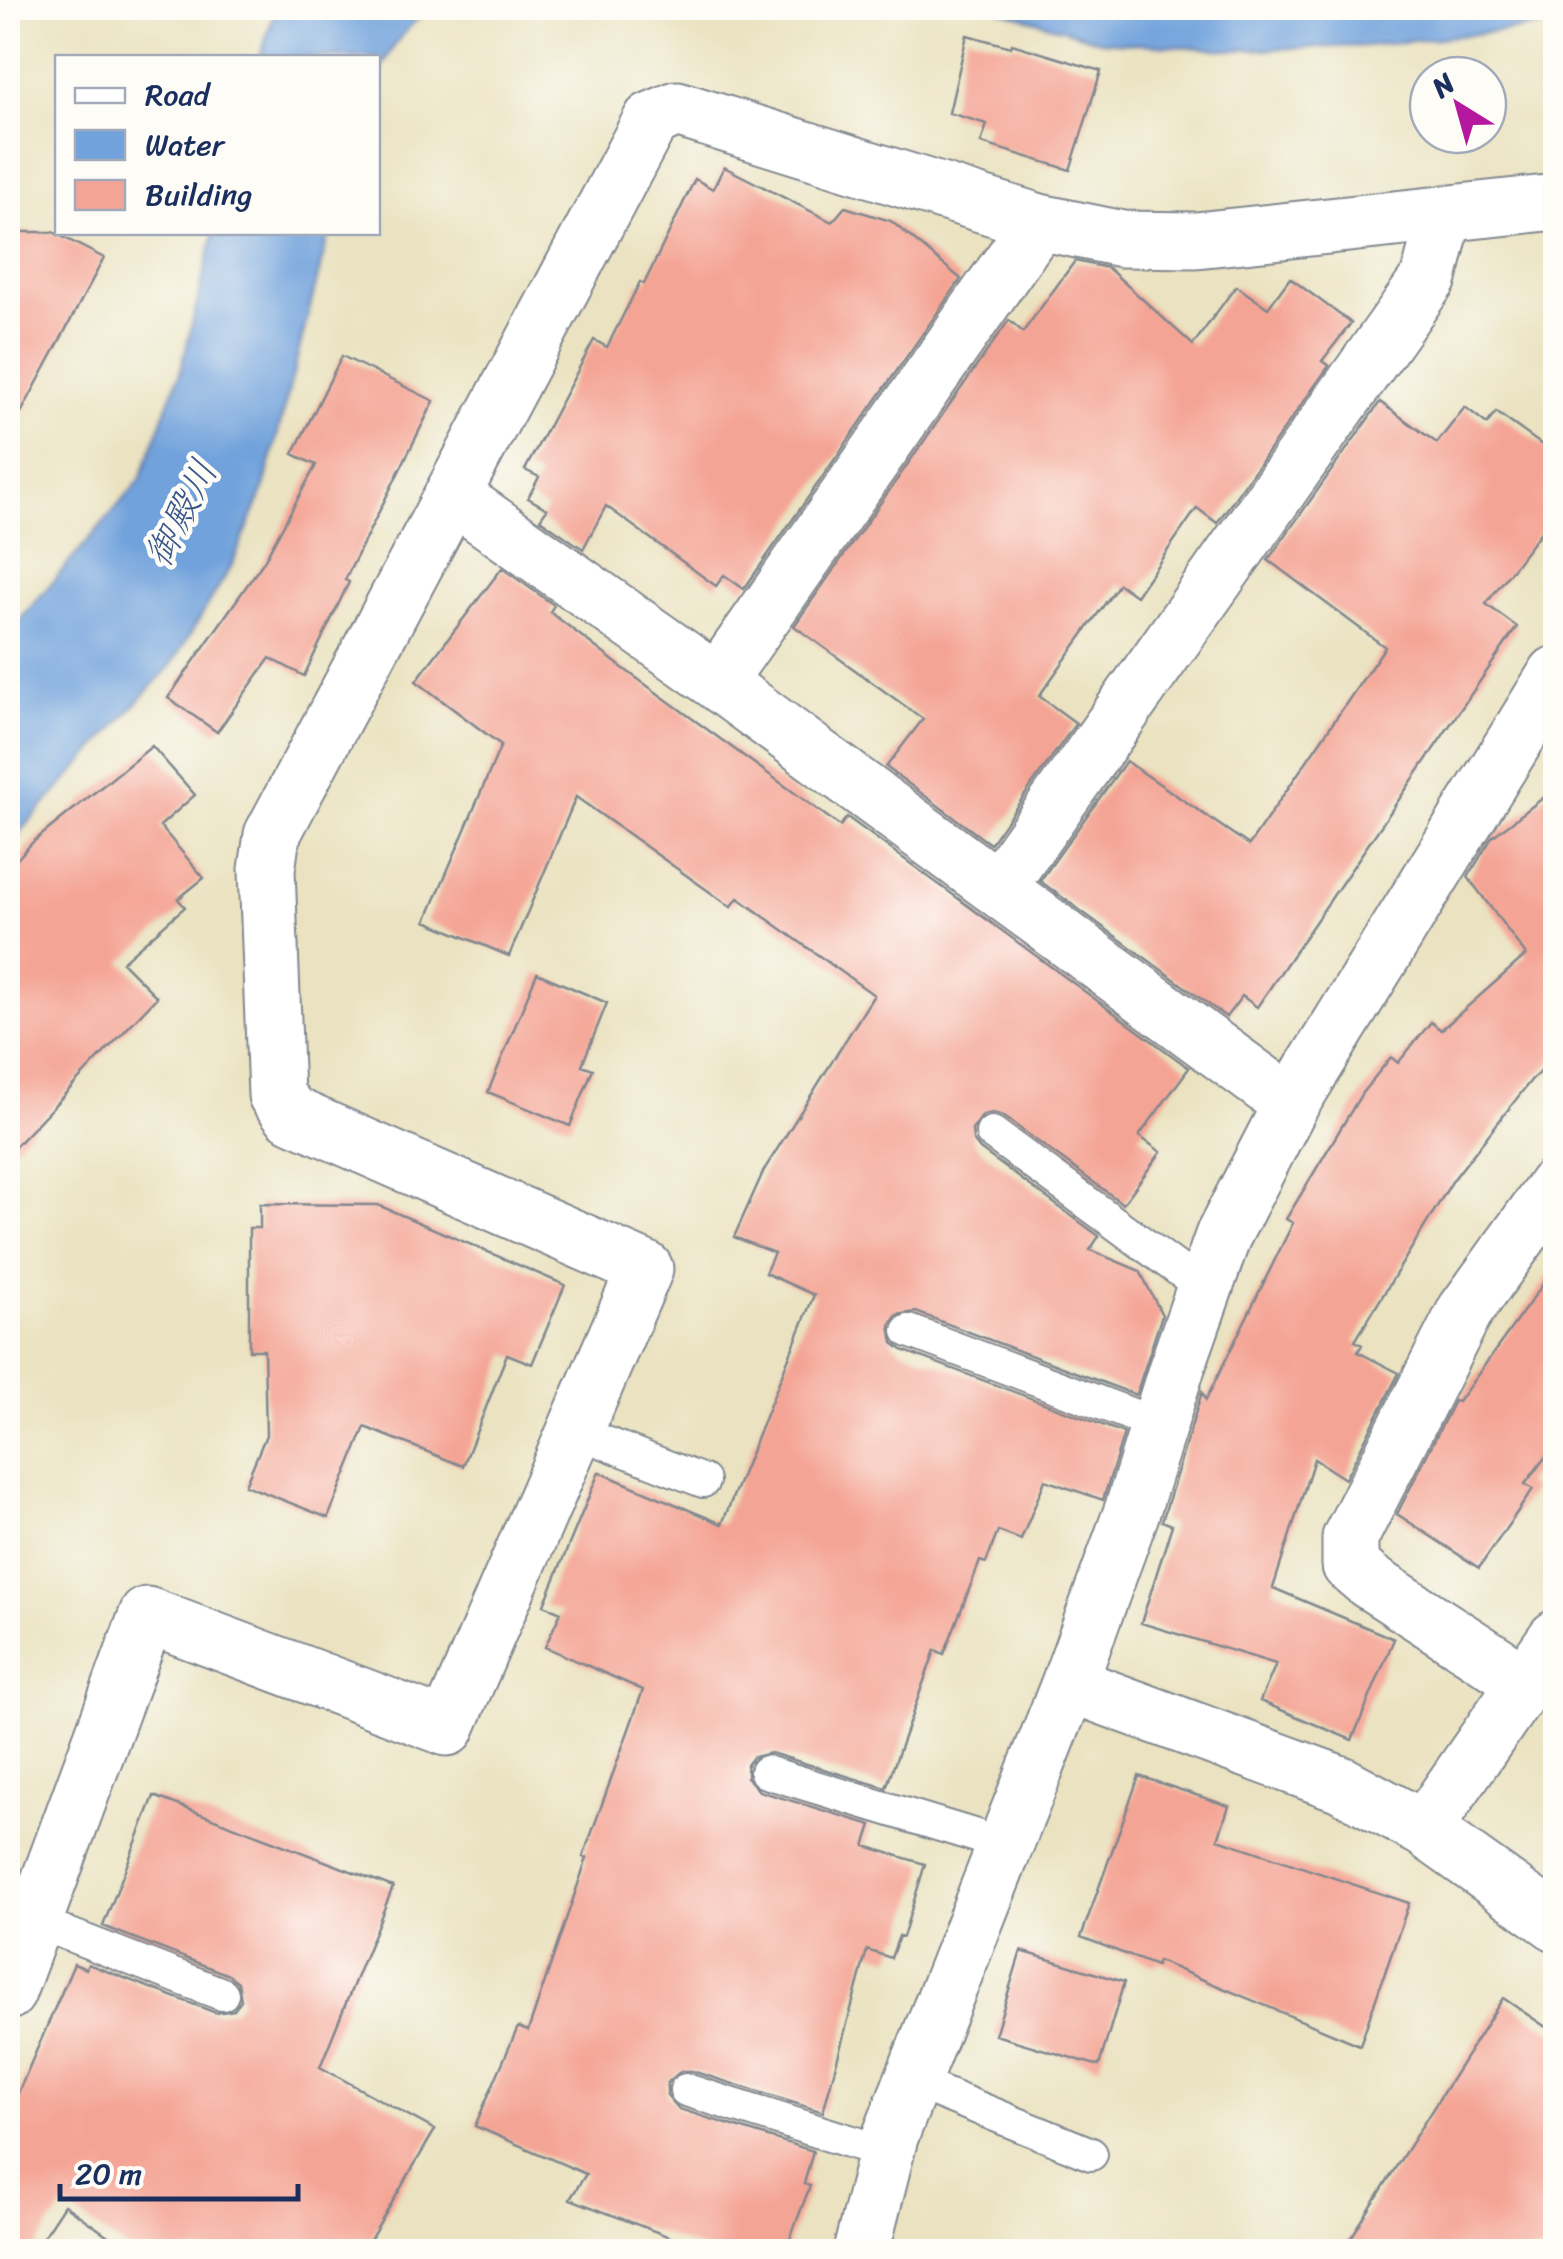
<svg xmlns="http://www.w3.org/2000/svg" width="1563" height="2259" viewBox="0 0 1563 2259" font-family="Sriracha,'Klee One',sans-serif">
<rect width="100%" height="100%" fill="#fdfcf7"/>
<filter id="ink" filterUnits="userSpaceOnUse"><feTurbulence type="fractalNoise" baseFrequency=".01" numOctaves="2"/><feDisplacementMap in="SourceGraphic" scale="20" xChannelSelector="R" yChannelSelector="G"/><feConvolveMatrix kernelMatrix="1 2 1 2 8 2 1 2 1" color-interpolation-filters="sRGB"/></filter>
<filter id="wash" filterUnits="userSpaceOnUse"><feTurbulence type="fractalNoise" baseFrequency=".0048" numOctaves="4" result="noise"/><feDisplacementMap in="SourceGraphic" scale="40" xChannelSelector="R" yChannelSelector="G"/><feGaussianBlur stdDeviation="2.25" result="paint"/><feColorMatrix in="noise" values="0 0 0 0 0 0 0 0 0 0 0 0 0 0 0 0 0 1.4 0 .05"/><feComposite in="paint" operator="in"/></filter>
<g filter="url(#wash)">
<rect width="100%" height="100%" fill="#eae2c0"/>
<path fill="#71a2dc" stroke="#46689d" stroke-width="2.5" d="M276,8H432C407,25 389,49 378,77V58L260,57Z
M993,8H1555L1556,25L1366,46L1230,50L1102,41Z
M214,233H329L263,491L232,565L172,664L8,845V634L140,480L181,370Z"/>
<g id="blocks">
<path fill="#f4a494" d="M967,35L1011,47L1012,44L1101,71L1070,170L981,143L987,124L949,113Z
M724,167L832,222L845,207L891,221L961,279L744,589L724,575L716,586L606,506L583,549L540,519L547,509L528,498L539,477L525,470L594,340L607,347L640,282L644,284L695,179L713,189Z
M8,232H53L104,258L8,437Z
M1075,261L1108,268L1193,345L1236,286L1268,308L1290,278L1351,323L1322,361L1329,366L1217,523L1197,508L1136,596L1119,584L1039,696L1076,723L990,844L886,767L923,719L794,626L1009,320L1023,332Z
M342,356L434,401L345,580L349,582L304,676L270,658L217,732L168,698L264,561L316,465L293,454Z
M1380,402L1437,443L1465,407L1487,424L1496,412L1556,455V512L1486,604L1517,627L1257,1007L1242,996L1226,1017L1040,881L1126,761L1249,845L1385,647L1268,560Z
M502,568L554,605L550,612L620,666L840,826L847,817L1189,1068L1139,1136L1161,1152L1123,1204L1003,1116L993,1113L983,1115L972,1130L973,1140L980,1149L1099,1236L1090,1250L1140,1271L1162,1315L1136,1395L916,1312L897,1315L890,1325L893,1343L902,1350L1124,1433L1103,1500L1045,1480L1021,1540L998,1531L986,1563L980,1561L944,1654L935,1650L886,1788L771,1753L753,1757L747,1765V1777L759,1791L872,1825L865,1846L925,1864L903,1937L899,1936L891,1958L867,1950L823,2112L692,2071H681L667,2083V2095L679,2109L813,2151L804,2184L810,2186L785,2252H709L570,2199L586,2174L475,2126L518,2027L528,2031L587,1858L583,1857L643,1690L545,1647L561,1612L544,1605L599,1472L722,1524L814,1295L765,1273L774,1253L734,1237L764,1170L874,995L738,898L731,907L576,797L509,956L426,921L501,745L416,681Z
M152,746L195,795L160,826L204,878L178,899L185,907L122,962L157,997L8,1154V869L33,842Z
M1556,788V1058L1532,1079L1453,1180L1355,1341L1362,1345L1358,1352L1399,1373L1345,1479L1314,1459L1273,1588L1394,1639L1352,1740L1260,1701L1276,1664L1141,1623L1172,1525L1162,1521L1202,1392L1206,1400L1293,1223L1286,1219L1362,1093L1391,1057L1398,1063L1431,1022L1441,1030L1526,955L1468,877L1492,837Z
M537,973L607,1003L582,1065L593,1069L570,1126L488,1092Z
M260,1204L378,1205L565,1285L532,1364L507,1354L463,1466L365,1427L328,1518L245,1485L266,1435L264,1350H249V1228H260Z
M1556,1266V1443L1525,1484L1533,1489L1479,1568L1397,1514L1454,1401L1458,1402Z
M1139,1776L1229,1806L1218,1839L1409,1903L1360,2045L1158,1961L1156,1966L1081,1937Z
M154,1796L393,1887L320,2067L435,2130L363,2252H131L64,2205L33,2252H8V2116L74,1964L86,1969L88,1964L216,2013L234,2010L241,2000L238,1982L229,1975L103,1926Z
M1021,1951L1124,1982L1099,2066L995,2035Z
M1503,1998L1556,2034V2252H1342Z"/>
</g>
</g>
<g filter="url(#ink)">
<use href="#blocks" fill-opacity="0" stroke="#82888f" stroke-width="2.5"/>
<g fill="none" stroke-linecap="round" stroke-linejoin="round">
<g stroke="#82888f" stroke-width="36">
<path id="lane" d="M992,1133L1205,1289
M909,1331L1159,1425
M575,1431L703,1481
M766,1772L1006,1845
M34,1921L222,1994
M912,2081L1091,2154
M686,2090L887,2153"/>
</g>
<g stroke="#82888f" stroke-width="59">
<path id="street" d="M452,495L717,682L1291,1104
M717,682L1039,222
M998,887L1429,278L1445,213
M1525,1682L1369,1581L1350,1565V1538L1465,1311L1556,1185
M1069,1684L1341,1784L1424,1829L1556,1923
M1424,1829L1556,1638
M8,1992L147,1615L447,1728L645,1269L291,1114L276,1095L267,870L272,835L651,120L677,109L1039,222L1122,239L1196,240L1556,202
M861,2252L890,2137L1069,1684L1132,1511L1177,1367L1223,1236L1291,1104L1556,674"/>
</g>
<use href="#lane" stroke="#fff" stroke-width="32"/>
<use href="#street" stroke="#fff" stroke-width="55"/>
</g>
</g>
<g text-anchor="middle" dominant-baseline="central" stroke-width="9" stroke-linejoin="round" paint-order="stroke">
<g font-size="38" font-style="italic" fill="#39578a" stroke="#fdfcf7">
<text transform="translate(181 513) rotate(-63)">御殿川</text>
</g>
</g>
<rect width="1563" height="2259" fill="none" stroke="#fdfcf7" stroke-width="40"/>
<rect x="55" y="55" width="325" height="180" fill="#fdfcf7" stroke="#a3aaba" stroke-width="2.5"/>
<rect x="75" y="88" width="50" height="15" fill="#ffffff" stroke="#a3aaba" stroke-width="2.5"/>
<text x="145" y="105" font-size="30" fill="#1b2f5e">Road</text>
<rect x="75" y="130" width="50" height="30" fill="#71a2dc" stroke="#a3aaba" stroke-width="2.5"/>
<text x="145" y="155" font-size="30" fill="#1b2f5e">Water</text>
<rect x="75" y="180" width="50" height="30" fill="#f4a494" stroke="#a3aaba" stroke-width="2.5"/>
<text x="145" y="205" font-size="30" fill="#1b2f5e">Building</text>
<g transform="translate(1458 105) rotate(323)"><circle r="48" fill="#fdfcf7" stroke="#a3aaba" stroke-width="2.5"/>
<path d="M0-8L18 38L0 25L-18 38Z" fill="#b5179e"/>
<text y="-15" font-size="28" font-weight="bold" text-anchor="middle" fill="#1b2f5e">N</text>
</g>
<path d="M60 2184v15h238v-15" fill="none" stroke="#1b2f5e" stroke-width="5"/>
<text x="75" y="2184" font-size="30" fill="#1b2f5e" stroke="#fdfcf7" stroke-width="8" paint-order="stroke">20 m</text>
</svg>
